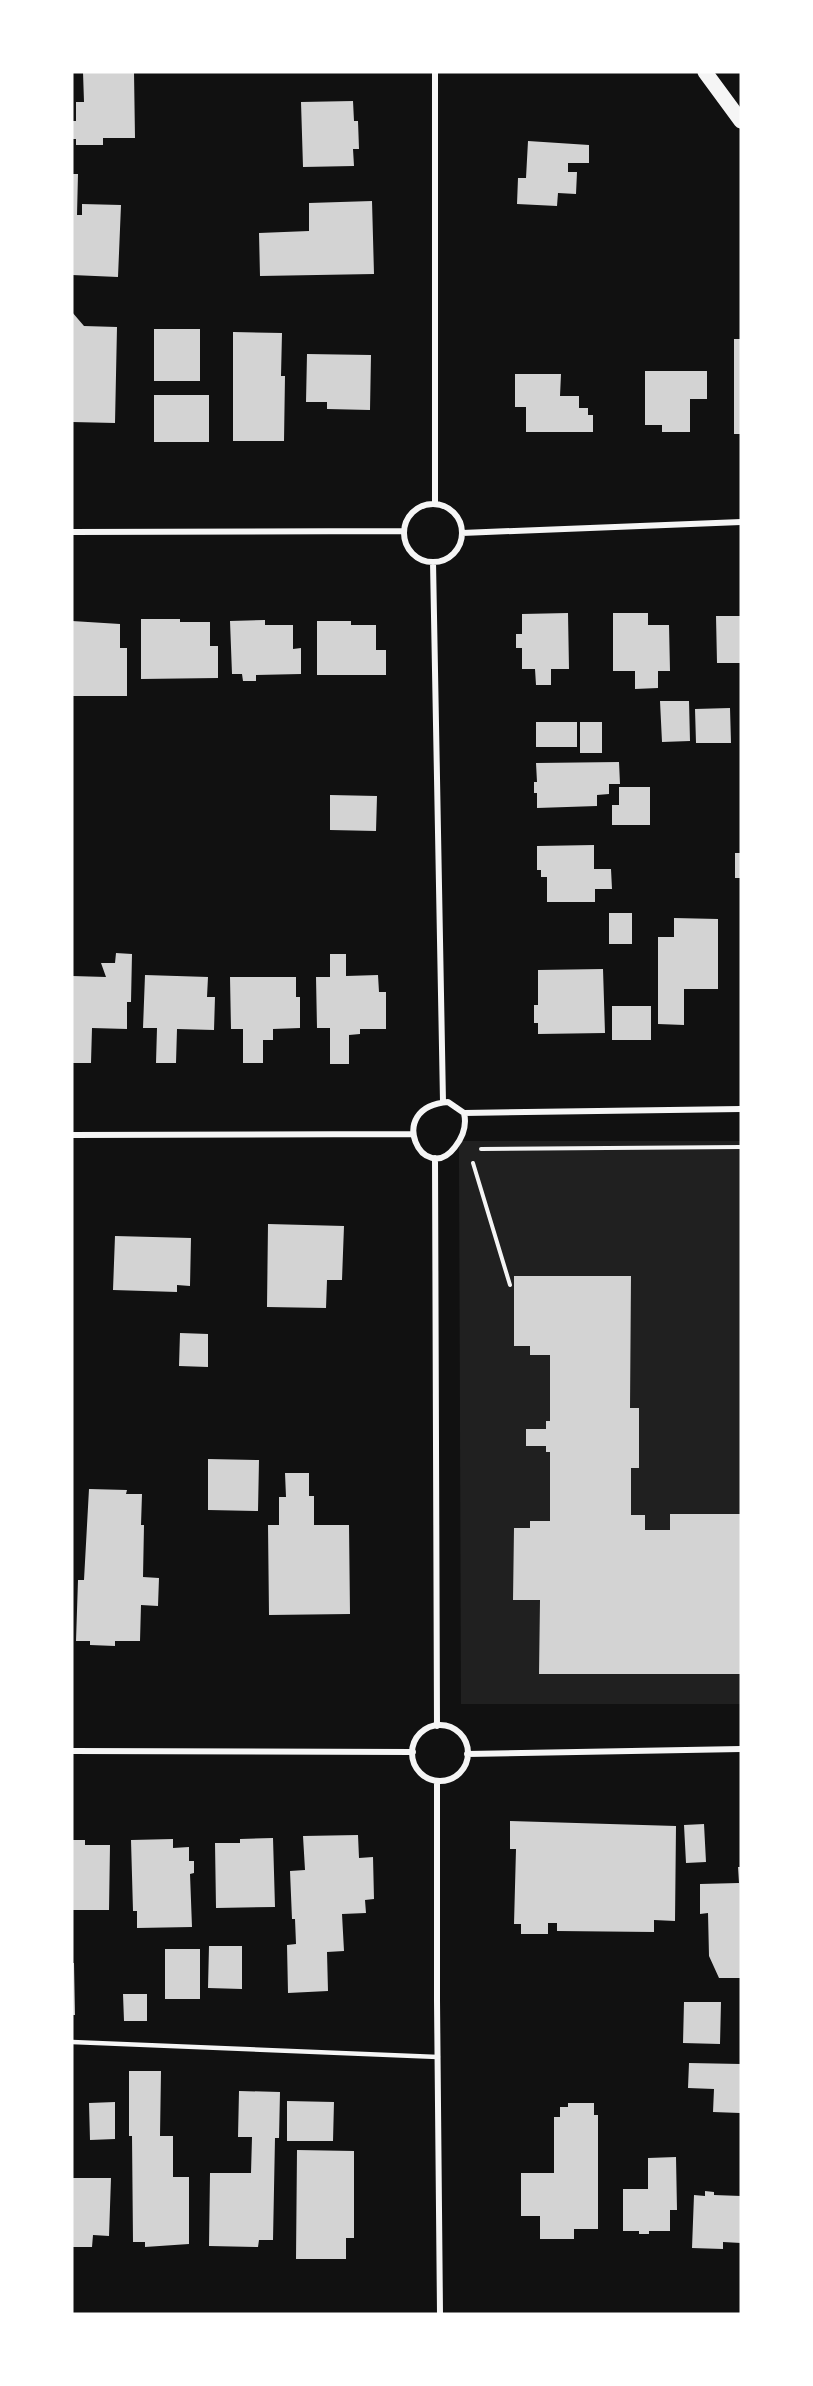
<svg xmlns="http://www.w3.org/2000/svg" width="813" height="2386" viewBox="0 0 813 2386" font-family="Signika,sans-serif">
<rect width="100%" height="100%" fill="#111"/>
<path fill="#202020" d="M459,1141H741V1704H461Z"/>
<path fill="#d3d3d3" d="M83,72H134L135,138H103V145H76V139H72V121H76V102H84Z
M353,101L354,121H358L359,149H353L354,166L303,167L301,102Z
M528,141L589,145V163H568V172H577L576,194L558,193L557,206L517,204L518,178H526Z
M72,174H78L77,215H82V204L121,205L118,277L72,275Z
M372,201L374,274L260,276L259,233L309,231V203Z
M72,312L84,326L117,327L115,423L72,422Z
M154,329H200V381H154Z
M233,332L282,333L281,376H285L284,441H233Z
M734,339H741V434H734Z
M307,354L371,355L370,410L327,409V402H306Z
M645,371H707V399H690V432H662V425H645Z
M515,374H561L560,396H579V408H588V415H593V432H526V407H515Z
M154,395H209V442H154Z
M568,613L569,669H551V685H536L535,669H522V648H516V634H522V614Z
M613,613H648V625H669L670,671H658V688L635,689V671H613Z
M716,616H741V663H717Z
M141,619H180V622H210V646H218V678L141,679Z
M265,620V625H293V649L301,648V674L256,675V681H243L242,674H232L230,621Z
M72,621L120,624V648H127V696H72Z
M317,621H351V625H376V650H386V675H317Z
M660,701H689L690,741L662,742Z
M730,708L731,743H696L695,709Z
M536,722H577V747H536Z
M580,722H602V753H580Z
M619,762L620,784H609V794L597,795V806L537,808V793H534V782H537L536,763Z
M619,787H650V825H612V805H619Z
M330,795L377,796L376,831L330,830Z
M594,845V869H611L612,889H595V902H547V877H541V870H537V846Z
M735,853H741V878H735Z
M609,913H632V944H609Z
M674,918L718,919V989H684V1025L658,1024V937H674Z
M116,953L132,954L131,1002H127V1029L92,1028L91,1063H72V976L106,977L101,963H115Z
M330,954H346V976L378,975L379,992H386V1029H360V1034L349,1035V1064H330V1028H317L316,977H330Z
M603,969L605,1033L538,1034V1023H534V1005H538V970Z
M145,975L208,977L207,997H215L214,1030L177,1029L176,1063H156L157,1028H143Z
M230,977H296V997H300V1028L273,1029V1040H263V1063H243V1029H231Z
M612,1006H651V1040H612Z
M268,1224L344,1226L342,1280H327L326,1308L267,1307Z
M115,1236L191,1238L190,1286L177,1285V1292L113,1290Z
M514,1276H631L630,1408H639V1468H631V1515H645V1530H670V1514H741V1674H539L540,1600H513L514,1528H530V1521H550V1452H546V1446H526V1429H546V1421H550V1355H530V1346H514Z
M180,1333L208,1334V1367L179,1366Z
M208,1459L259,1460L258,1511L208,1510Z
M285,1473H309V1496H314V1525H349L350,1614L269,1615L268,1525H279V1497H286Z
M89,1489L127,1490L126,1494H142L141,1525H144L143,1577L159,1578L158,1606L141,1605L140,1641H115V1646L90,1645V1641H76L78,1580H84Z
M510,1821L676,1826L675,1921L654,1920V1932L557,1931V1923H548V1934H521V1924H514L516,1849H510Z
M704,1824L706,1862L686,1863L684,1825Z
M358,1835L359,1858L373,1857L374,1899L365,1900L366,1913L342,1914L344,1951L327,1952L328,1991L288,1993L287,1945L296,1944L295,1919H292L290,1871L305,1870L303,1836Z
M273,1838L275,1907L216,1908L215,1843H240V1839Z
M173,1839V1848L189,1847V1861H194V1873L190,1874L192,1927L137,1928V1911H133L131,1840Z
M72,1840H85V1845H110L109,1910H72Z
M738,1867H741V1978H719L709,1956L708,1913L700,1914V1884L739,1883Z
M209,1946H242V1989L208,1988Z
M165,1949H200V1999H165Z
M72,1963H74L75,2015H72Z
M123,1994H147V2021H124Z
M684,2002H721L720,2044L683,2043Z
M689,2063L741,2064L740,2113L713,2112L714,2089L688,2088Z
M129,2071H161L160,2136H173V2177H189V2244L145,2247V2242H133L132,2136H129Z
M239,2091L280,2092L279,2138H275L273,2240H259L258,2247L209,2246L210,2173H251L252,2137H238Z
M287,2101L334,2102L333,2141H287Z
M115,2102V2139L90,2140L89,2103Z
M568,2103H594V2115H598V2229H574V2239H540V2216H521V2173H554V2117H560V2107H568Z
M297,2150L354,2151V2238H346V2259H296Z
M676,2157L677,2210H670V2231H649V2234H639V2231H623V2189H648V2158Z
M72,2178H111L109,2236L93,2235L92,2247H72Z
M705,2191L714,2192V2195L741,2196V2243L723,2242V2249L692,2248L694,2195L705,2196Z"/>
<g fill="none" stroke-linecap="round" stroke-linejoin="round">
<path stroke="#f5f5f5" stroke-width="4" d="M481,1149L741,1147
M473,1163L510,1285"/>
<path stroke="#f5f5f5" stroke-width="4.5" d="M72,2042L438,2057"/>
<path stroke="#f5f5f5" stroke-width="6" d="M435,72V503
M404 533a29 29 0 1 1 58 0a29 29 0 1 1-58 0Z
M72,532L404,531
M462,533L741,522
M433,562L443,1102
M448,1102L464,1113C467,1126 463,1137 455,1147C424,1188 383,1107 448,1102Z
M464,1113L741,1109
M72,1135L413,1134
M435,1158L437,1726
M412 1753a28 28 0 1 1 56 0a28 28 0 1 1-56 0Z
M72,1751L413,1752
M467,1754L741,1749
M437,1781V2000L440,2314"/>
<path stroke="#f5f5f5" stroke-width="15" d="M705,72L741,121"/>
</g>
<rect width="813" height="2386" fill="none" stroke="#ffffff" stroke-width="147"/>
</svg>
